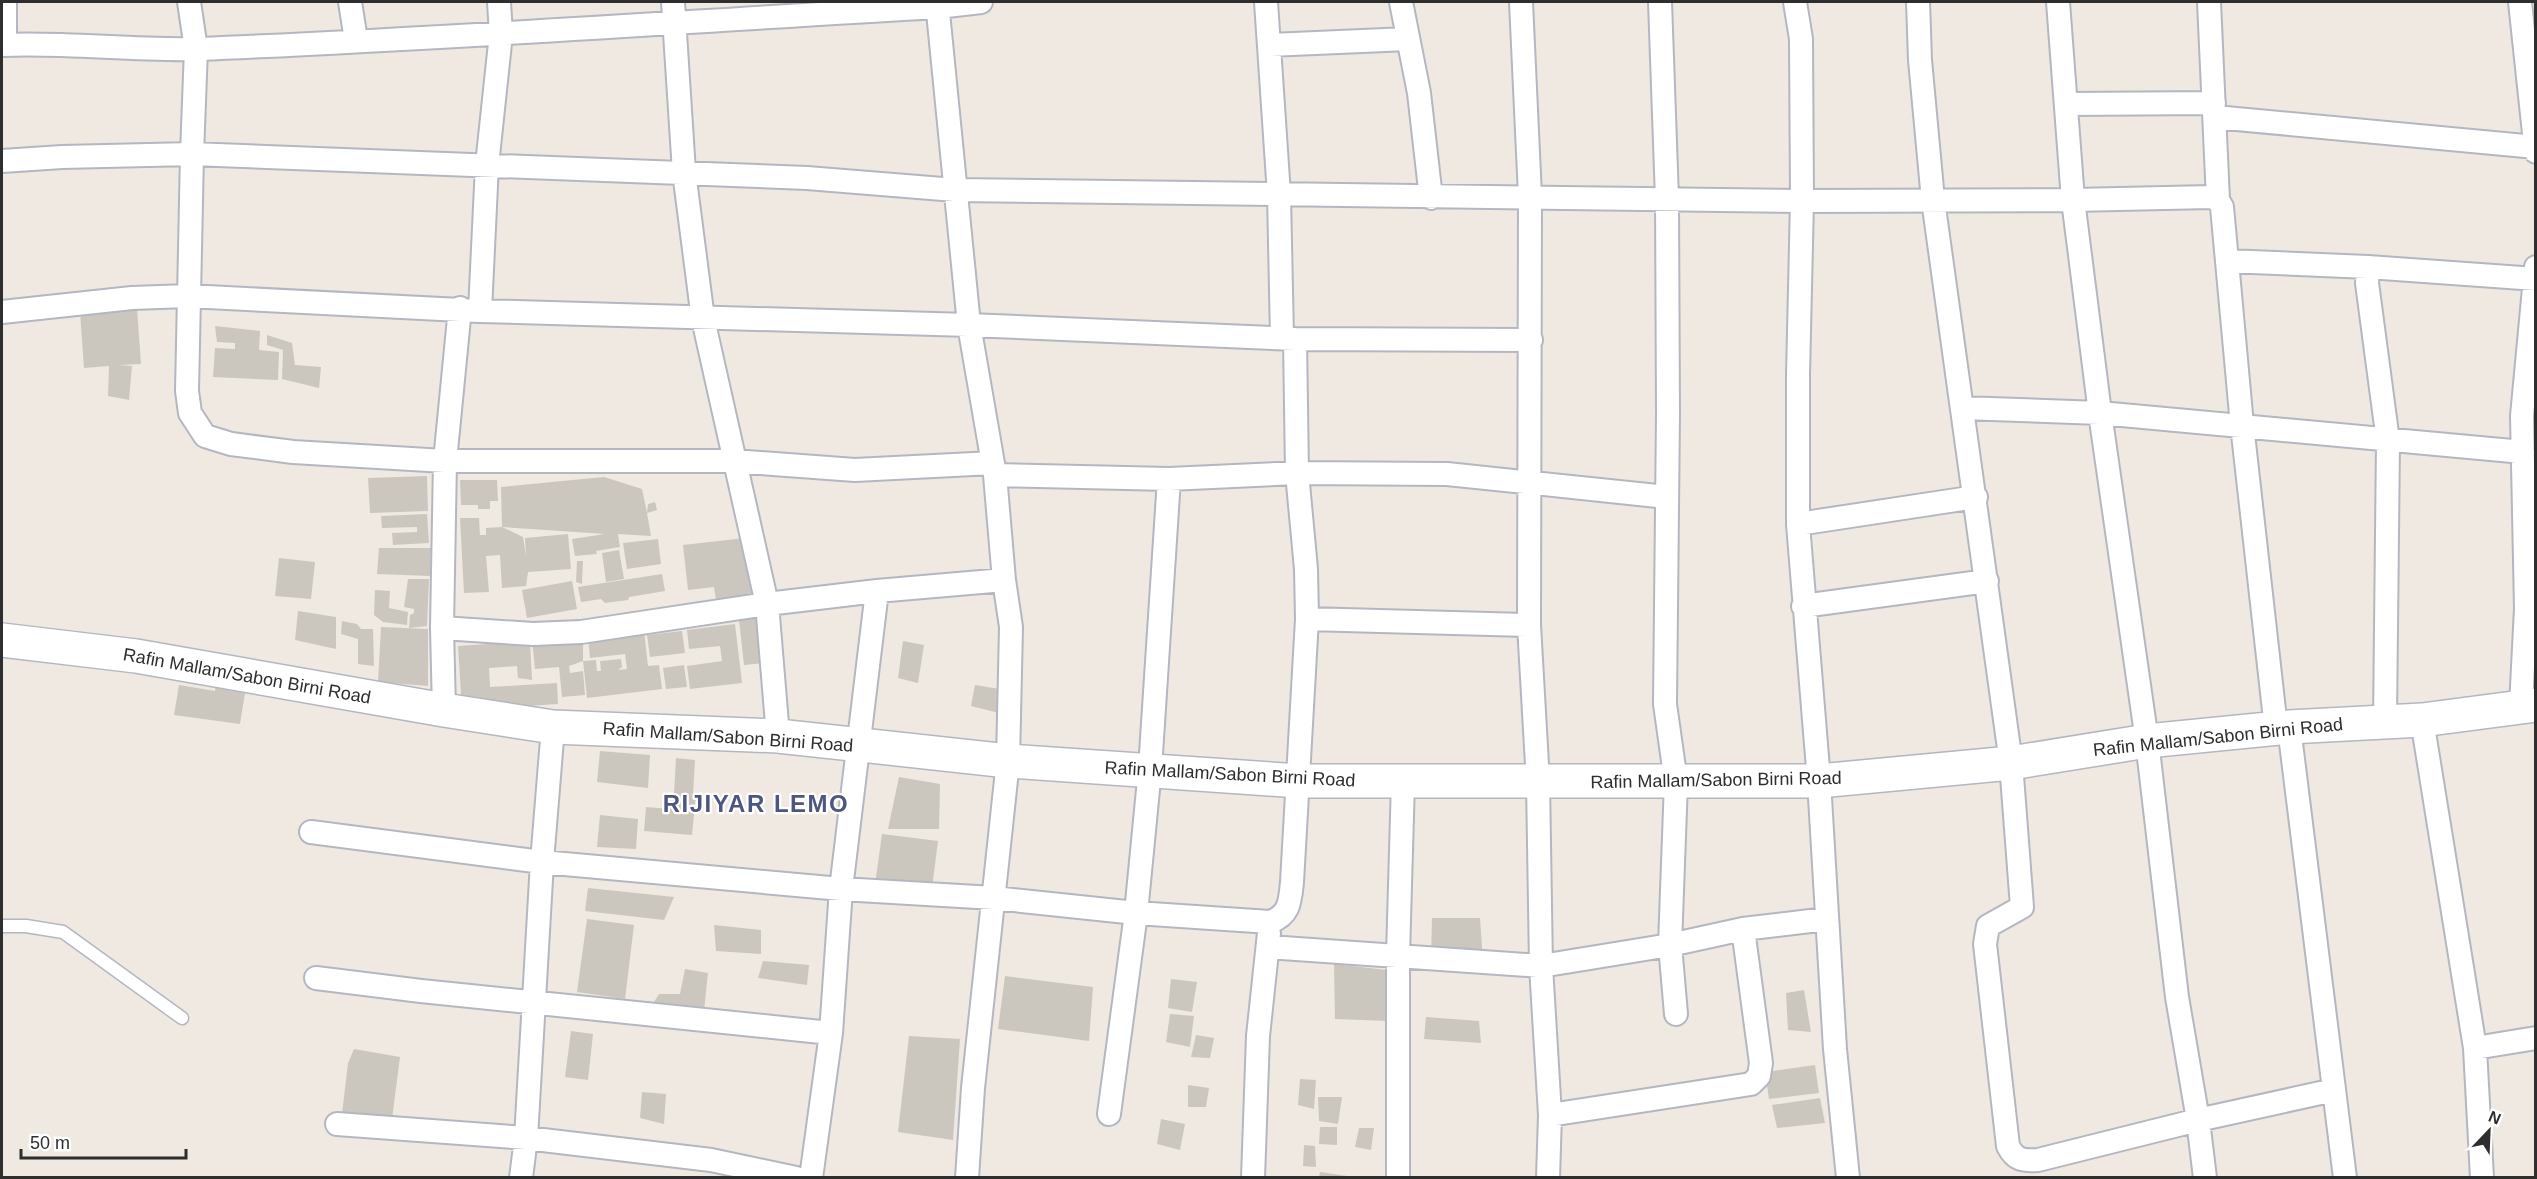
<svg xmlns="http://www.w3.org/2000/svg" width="2537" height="1179" viewBox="0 0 2537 1179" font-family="Helvetica,sans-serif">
<rect width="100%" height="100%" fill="#efe9e1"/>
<path fill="#cbc7bf" d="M137,308L141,364L119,365L132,366L129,400L108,396L109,366L84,368L80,312Z
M215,326L260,331L259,350L279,352L278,380L213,377L215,348L235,349V343L217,342Z
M267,335L292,343L295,365L321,367L319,388L282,379L283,350L267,345Z
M427,476L428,511L370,513L368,478Z
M604,477L642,489L647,513L648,504L655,502L657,510L647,513L651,536L618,534L620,547L596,551L597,554L575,556L572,539L605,534L502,527L501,487Z
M460,480H497L498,501H490V509H478V505H461Z
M427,514L429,543L393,545L392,533L417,532V527L382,528L381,516Z
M460,518H479L480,535H486V528L502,527L523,537L526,556L525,538L568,534L571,569L528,572L526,586L502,588L500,555L486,556L489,592L464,593Z
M745,538L752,596L716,600L714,587L688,590L683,545Z
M658,539L661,564L627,569L623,543Z
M379,548H431L430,576L377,574Z
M619,550L624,579L606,582L602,553Z
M279,558L315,562L311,599L275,596Z
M577,561H583L582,584L576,582Z
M662,574L665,591L629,597L628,600L605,603L601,599L581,602L578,587Z
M408,579H429L427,626L409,628L410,615L414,613V609L404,607Z
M572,581L577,609L527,618L522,590Z
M375,590L390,591L389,608L408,612L407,625L383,622L374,615Z
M298,611L336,617V649L295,640Z
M759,618L764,663L744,665L739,620Z
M342,621L357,624L361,629H373L374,666L358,664V639L341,634Z
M735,624L742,683L690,689L687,666L722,661L720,646L689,649L687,630Z
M381,627L428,629V686L378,682Z
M644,631L648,666L659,665L662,689L587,698L583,661L596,660L597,671H601L600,661L621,659L622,667L618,670L627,669L625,654L590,658L588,637Z
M682,631L685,653L650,657L647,635Z
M583,635V661L569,666L570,673L583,671L585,695L562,697L559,667L535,669L532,640Z
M530,641L532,680L518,678L517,666L489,668L490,687L557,683L558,704L462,710L458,646Z
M903,641L924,645L918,683L898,678Z
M684,665L687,687L666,689L663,668Z
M216,680L229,681L227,690L245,693L240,724L174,715L179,685L215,691Z
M975,685L1000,689L999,713L971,706Z
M600,751L650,755L648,788L597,782Z
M676,758L695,760L693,795H696L692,835L644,831L646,807L671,809L672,793L674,794Z
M899,777L940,784L939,829H888Z
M600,815L638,819L636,849L597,847Z
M882,834L938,841L932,888L875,885Z
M588,888L674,897L664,920L585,911Z
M1432,918H1480L1483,961L1431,958Z
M587,919L634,925L625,999L577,992Z
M714,925L761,930V954L716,951Z
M763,961L809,965L807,985L758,978Z
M1334,964L1387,970L1388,1021L1335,1019Z
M685,969L708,973L704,1011L654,1002L659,994H680Z
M1005,976L1093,987L1089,1041L998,1029Z
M1171,979L1197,982L1192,1012L1168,1008Z
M1804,990L1811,1032L1788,1030L1786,993Z
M1170,1014L1194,1016L1190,1047L1166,1042Z
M1426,1017L1479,1021L1481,1043L1424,1039Z
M571,1031L593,1034L588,1080L565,1077Z
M1196,1035L1214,1038L1210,1058L1191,1057Z
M909,1036L960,1039L953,1140L898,1132Z
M354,1049L400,1057L392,1119L342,1114L348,1063Z
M1815,1065L1819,1093L1769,1099L1765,1072Z
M1300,1079L1316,1080L1314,1109L1298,1105Z
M1188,1085L1209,1088L1206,1107H1188Z
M642,1092L666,1094L664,1124L640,1118Z
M1318,1097H1342L1338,1124L1319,1121Z
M1820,1098L1825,1123L1777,1128L1772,1105Z
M1161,1119L1185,1124L1180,1150L1157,1144Z
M1320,1127H1337V1145L1319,1144Z
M1359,1128H1374L1371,1150L1355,1147Z
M1304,1145L1315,1146L1316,1167L1303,1166Z
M1320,1172L1347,1176V1178H1319Z"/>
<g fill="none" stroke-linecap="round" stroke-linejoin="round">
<g stroke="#b4b7c1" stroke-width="15">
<path id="lane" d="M2,926H26L63,932L182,1018"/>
</g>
<g stroke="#b4b7c1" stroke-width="26">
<path id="street" d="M189,2L196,49L192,154L187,391L190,413L205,436L231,444L293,452L445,461H733L855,470L993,463
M350,2L356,40
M673,2L684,172L703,319L767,604L778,736
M937,2L969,325L995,475L1004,580L1011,627L1008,761L973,1088L967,1178
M1266,2L1279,195L1282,338
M1401,2L1419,93L1431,198
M1521,2L1530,196L1529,625L1538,782L1541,966L1550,1115L1548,1178
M1660,2L1667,199L1668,413L1665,704L1676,782L1670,945L1676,1014
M1795,2L1801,39L1802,201L1798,375V524L1819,781L1835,1049L1848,1178
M1918,2L1920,60L1933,200L2011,763L2022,907L1988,926L1985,944L2008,1146C2015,1160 2023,1161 2038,1160L2198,1120L2334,1090
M2058,2L2073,200L2100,413L2147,741L2177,997L2198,1120L2205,1178
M2209,2L2218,200L2222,207L2242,425L2276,728
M2520,2L2536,152
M5,44V2
M2,45C67,42 133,51 199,49C446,39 692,21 938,7L981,2
M1269,45L1408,39
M2066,104L2214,103
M2215,117L2536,147
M2,161L62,157L192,154L807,178L955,190L1802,201L2073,200L2211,197L2218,200
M2227,261L2368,267L2536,279
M2368,267L2367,283L2388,441L2385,722
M480,311L487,165L501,34L499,2
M2,312L132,298L188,296L480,311L969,325L1295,339L1531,340
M1962,408L2100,413L2523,452
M995,475L1169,479L1297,473L1447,474L1667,497
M1798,524L1976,497
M1803,606L1987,581
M1307,619L1529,625
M442,628L533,634L581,632L767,604L877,591L1004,580
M2521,706L2526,608L2522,416L2536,267
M444,710L442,628L445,461L460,308
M2422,720L2475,1048L2482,1178
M2289,727L2345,1178
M311,832L542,862L841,889L994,898L1136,913L1270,922C1290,915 1290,901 1292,882L1307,619L1306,569L1297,473L1295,339
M1268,947L1541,966L1670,945L1743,929L1827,919
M316,978L421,991L831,1033
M2475,1048L2536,1038
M1109,1114L1136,913L1150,769L1169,479
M1550,1115L1751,1084L1759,1076L1761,1063L1743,929
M337,1124L526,1138L711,1160L796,1178
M521,1178L526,1138L542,862L553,727
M811,1178L831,1033L841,889L877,591
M1253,1178L1258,1036L1269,933
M1398,1178V955L1403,781"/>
</g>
<g stroke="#b4b7c1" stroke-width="36">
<path id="secondary" d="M2,640L136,656L444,710L553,727L778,736L1008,761L1299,781H1819L2011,763L2147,741L2289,727L2422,720L2536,705"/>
</g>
<use href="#lane" stroke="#fff" stroke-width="12"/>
<use href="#street" stroke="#fff" stroke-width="22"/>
<use href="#secondary" stroke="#fff" stroke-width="33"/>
</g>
<g text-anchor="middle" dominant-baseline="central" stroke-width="4.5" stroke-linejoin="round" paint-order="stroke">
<g font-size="18" fill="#2e2e2e" stroke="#fff">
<text transform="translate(247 676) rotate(10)">Rafin Mallam/Sabon Birni Road</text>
<text transform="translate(728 737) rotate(4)">Rafin Mallam/Sabon Birni Road</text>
<text transform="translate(2218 737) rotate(-6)">Rafin Mallam/Sabon Birni Road</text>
<text transform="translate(1230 774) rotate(3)">Rafin Mallam/Sabon Birni Road</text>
<text transform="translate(1716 780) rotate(-1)">Rafin Mallam/Sabon Birni Road</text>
</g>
<g font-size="24" font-weight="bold" letter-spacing="1.5" fill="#4d5680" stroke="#fff">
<text x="756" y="803">RIJIYAR LEMO</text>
</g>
</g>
<rect width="2537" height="1179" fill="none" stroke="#2e2e2e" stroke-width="6"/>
<g transform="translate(2489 1131) rotate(23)" stroke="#ffffff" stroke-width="4.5" paint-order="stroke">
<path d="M0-4.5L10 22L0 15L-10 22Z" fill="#2e2e2e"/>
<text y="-9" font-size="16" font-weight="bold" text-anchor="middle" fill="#2e2e2e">N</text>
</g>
<path d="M21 1149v9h165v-9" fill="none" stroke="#2e2e2e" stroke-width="3"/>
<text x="30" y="1149" font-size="18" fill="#2e2e2e" stroke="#ffffff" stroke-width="4.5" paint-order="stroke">50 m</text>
</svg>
